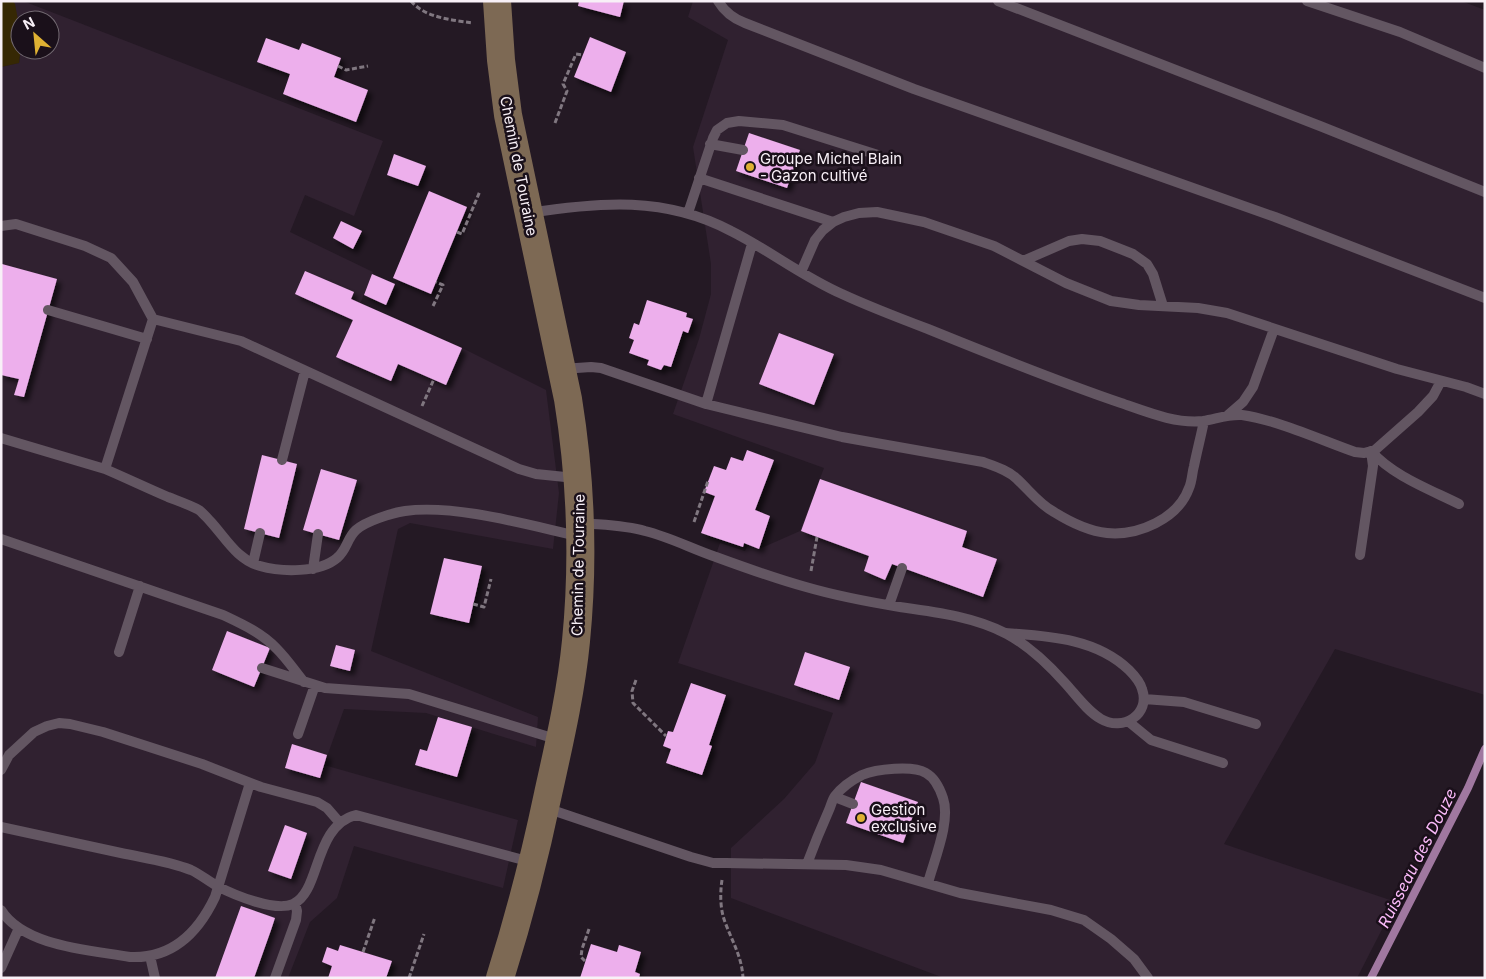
<svg xmlns="http://www.w3.org/2000/svg" width="1486" height="979" viewBox="0 0 1486 979" font-family="Inter,sans-serif">
<defs>
<filter id="shadow"><feDropShadow dx="4.5" dy="4.5" stdDeviation="2.5" flood-color="#0009"/></filter>
</defs>
<rect width="100%" height="100%" fill="#241924"/>
<path fill="#302130" d="M13,1H23L383,141L354,216L305,195L290,232L373,272L360,304L462,348L546,390L559,493L553,549L410,523L398,529L371,651L538,717L536,747L426,713L344,709L324,765L518,820L503,888L354,846L337,898L310,922L288,978H1V67L19,63L21,50H50V20H20V29Z
M693,1H1461L1485,10V695L1335,649L1224,844L1396,902L1357,978H944L731,898V848L784,799L815,763L833,713L678,663L720,543L745,551L748,545L759,549L800,531L824,468L673,414L699,339L711,294V264L693,147L728,40L688,17Z"/>
<path fill="#362804" d="M1,1H13L15,4C19,24 22,43 19,63L1,67Z"/>
<g fill="none" stroke-linecap="round" stroke-linejoin="round">
<path stroke="#a078a0" stroke-width="8" d="M1371,978L1468,788L1485,749"/>
</g>
<path fill="#edafec" filter="url(#shadow)" d="M579,1H624L620,17L578,6Z
M590,37L626,52L611,92L574,77Z
M266,38L299,50L302,43L341,58L334,77L368,90L356,122L283,94L290,74L257,62Z
M749,133L800,150L787,188L736,171Z
M394,154L426,166L418,186L387,175Z
M429,191L467,207L431,294L393,278Z
M341,221L362,231L353,249L333,238Z
M2,264L57,279L24,397L14,395L19,379L1,375Z
M305,271L354,292L351,299L462,348L446,385L398,364L391,381L336,357L353,320L295,294Z
M372,274L395,284L386,305L364,295Z
M647,300L687,313L686,317L693,319L688,333L683,331L671,367L664,365L661,370L647,365L649,360L629,353L634,340L629,338L634,323L639,325Z
M779,333L834,354L814,405L759,384Z
M747,450L774,460L755,510L770,516L759,549L744,543L743,547L701,533L715,496L704,492L714,466L726,470L731,457L743,461Z
M262,455L297,464L279,538L244,529Z
M321,469L357,480L339,540L303,530Z
M820,479L967,531L962,547L997,559L983,597L892,564L885,580L864,571L869,556L801,531Z
M444,558L482,566L469,623L430,614Z
M227,631L270,648L254,687L212,670Z
M336,645L355,650L350,671L330,666Z
M805,652L850,667L839,700L794,685Z
M691,683L726,695L709,745L712,746L702,775L666,763L671,749L663,746L668,731L673,732Z
M438,717L472,727L457,777L415,765L420,749L427,751Z
M292,744L327,755L320,778L285,768Z
M861,782L918,802L903,843L846,823Z
M285,825L307,833L291,879L268,871Z
M241,906L275,918L271,930L254,978H215Z
M591,944L617,952L619,945L641,952L635,972L640,974L639,978H580Z
M340,945L392,961L386,978H328L332,966L322,962L327,947L338,951Z"/>
<g fill="none" stroke-linecap="round" stroke-linejoin="round">
<path stroke="#807780" stroke-width="3" stroke-dasharray="5 2.5" stroke-linecap="butt" d="M411,1C425,18 453,20 473,23
M338,66L346,70L368,66
M555,123L567,91L563,84L576,54L583,55
M457,232L462,234L480,191
M433,306L443,285L436,282
M422,406L434,379
M694,522L708,481
M811,571L817,537
M473,604L484,607L491,579
M636,680L632,691L633,703L666,736
M722,880C720,893 720,909 725,922C732,941 742,957 743,978
M363,952L375,917
M585,961L581,957L582,949L589,929
M409,978L424,934"/>
<path stroke="#635662" stroke-width="10" d="M718,1C724,11 734,19 745,23L914,89L1275,217L1485,298
M998,1L1320,126L1485,192
M1307,1L1400,32L1485,68
M710,144L743,150
M699,178L833,222
M529,213C600,202 665,196 731,231C769,250 803,277 842,294C870,307 899,318 928,329C992,355 1056,381 1121,403C1147,412 1176,424 1203,421C1216,419 1228,414 1242,415C1277,420 1321,440 1355,452L1364,453L1375,450L1418,412L1433,396L1441,381
M688,213L713,138L717,130L727,123L739,121L783,125L878,155
M1,226L16,224L85,246L111,258L133,282L153,319
M1023,261L1069,241L1082,239L1100,241L1133,254L1147,264L1153,274L1163,306
M801,272L815,240L823,230L833,222L844,217L859,213L877,212L896,216L924,222L994,246L1066,283L1111,301L1139,305L1198,308L1227,313L1397,369L1466,387L1485,394
M48,310L147,339
M562,369L591,367L601,368L706,404L752,244
M706,404L842,437L983,462C994,466 1008,470 1017,479C1029,490 1039,504 1054,512C1070,522 1088,531 1107,533C1138,536 1178,519 1189,488C1192,482 1192,473 1194,466C1197,451 1201,436 1204,421
M1228,415L1243,402L1253,387L1274,329
M1,438L105,469
M1371,451C1393,476 1429,489 1459,504
M282,460L305,371
M575,478L536,474L519,469L241,341L153,319L105,469C126,478 147,488 168,497C178,501 190,505 199,510C203,513 207,518 210,521C225,537 237,560 260,566C281,572 320,573 337,558C347,550 347,538 356,530C366,521 392,513 405,511C455,504 528,525 578,536
M582,523C603,525 625,525 645,531C670,537 692,549 716,557C746,568 776,579 806,587C837,596 869,602 900,607C936,612 975,617 1007,634C1029,646 1049,665 1065,683C1076,695 1087,711 1101,719C1123,732 1151,714 1142,689C1140,682 1134,675 1129,670C1096,638 1048,636 1006,633
M1,539L223,615C242,624 262,633 277,649C287,659 295,671 304,682
M1360,555L1373,466L1371,451
M253,563L260,533
M313,569L318,534
M889,605L902,568
M119,652L140,586
M262,668L325,688L409,694L559,740
M1144,699L1184,702L1256,724
M1129,722L1151,740L1223,763
M298,734L315,685
M1,770L9,755L34,732L47,726L59,723L70,724L103,732L202,764L261,787L317,802L327,808L340,823
M835,797L853,804
M546,808L691,857L713,863H726L846,865L881,870L960,893L1051,910L1084,920L1111,939L1134,959L1148,978
M1,827C41,836 81,844 121,853C144,858 169,861 191,870C200,874 208,881 217,886C234,895 275,912 293,904C321,892 313,826 356,815L531,862
M807,864C814,845 821,828 829,810C831,806 832,800 835,796C842,787 852,780 862,775C876,769 913,765 926,773C935,778 940,789 943,798C951,821 934,860 928,883
M1,910C24,947 91,950 130,957C172,959 198,933 215,897L250,783
M150,956L155,978
M1,968L19,928
M275,978L296,920L297,911L295,903"/>
<path stroke="#7d6954" stroke-width="28" d="M497,1L501,60L508,115L568,399C581,480 584,560 576,641C571,693 559,744 548,794C535,856 519,918 500,978"/>
</g>
<g fill="#dfb133" stroke="#1a101a" stroke-width="2">
<circle cx="750" cy="167" r="5"/>
<circle cx="861" cy="818" r="5"/>
</g>
<g text-anchor="middle" dominant-baseline="central" stroke-width="5" stroke-linejoin="round" paint-order="stroke">
<g font-size="15" fill="#f8f0f7" stroke="#1a101a" text-anchor="start">
<text x="760" y="158">Groupe Michel Blain<tspan x="760" dy="17">- Gazon cultivé</tspan></text>
<text x="871" y="809">Gestion<tspan x="871" dy="17">exclusive</tspan></text>
</g>
<g font-size="15" fill="#f8f0f7" stroke="#1a101a">
<text transform="translate(519 166) rotate(79)">Chemin de Touraine</text>
<text transform="translate(578 565) rotate(-89)">Chemin de Touraine</text>
</g>
<g font-size="16" font-style="italic" fill="#f9b9f8" stroke="#1a101a">
<text transform="translate(1417 858) rotate(-63)">Ruisseau des Douze</text>
</g>
</g>
<rect width="1486" height="979" fill="none" stroke="#f8f0f7" stroke-width="5"/>
<g transform="translate(35 35) rotate(333)"><circle r="24" fill="#1a101a" stroke="#736a72"/>
<path d="M0-4L9 19L0 12L-9 19Z" fill="#dfb133"/>
<text y="-8" font-size="14" font-weight="bold" text-anchor="middle" fill="#f8f0f7">N</text>
</g>
</svg>
